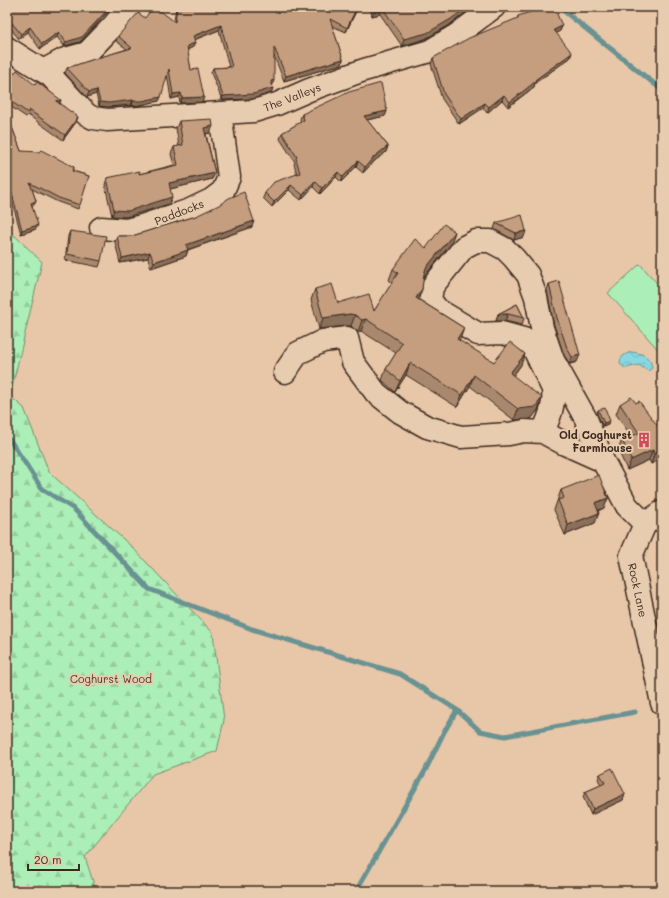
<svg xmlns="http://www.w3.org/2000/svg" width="669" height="898" viewBox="0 0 669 898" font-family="Mali,sans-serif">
<defs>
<pattern id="forest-firs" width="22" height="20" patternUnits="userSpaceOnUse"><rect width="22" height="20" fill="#aceeb7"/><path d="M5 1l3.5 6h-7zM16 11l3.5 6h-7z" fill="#95cc9d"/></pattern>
<pattern id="water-waves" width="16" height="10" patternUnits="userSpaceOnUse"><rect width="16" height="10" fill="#87d8e0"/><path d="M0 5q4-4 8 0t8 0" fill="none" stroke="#75bac0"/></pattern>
</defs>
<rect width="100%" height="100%" fill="#e8c7a8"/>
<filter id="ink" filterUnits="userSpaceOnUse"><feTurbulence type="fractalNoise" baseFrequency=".025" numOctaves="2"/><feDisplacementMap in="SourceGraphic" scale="8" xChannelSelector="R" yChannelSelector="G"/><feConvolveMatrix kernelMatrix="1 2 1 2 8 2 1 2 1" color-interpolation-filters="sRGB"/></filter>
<g filter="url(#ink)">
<path fill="url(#forest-firs)" stroke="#748c6a" d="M7,228L42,262L10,396L24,408L49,472L132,547L213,633L224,720L217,751L153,774L85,857L96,891H7Z"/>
<path fill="#aceeb7" stroke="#748c6a" d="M640,264L662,289V354L608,293Z"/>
<path fill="url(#water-waves)" stroke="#699292" d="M631,352C641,353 651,356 652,368L648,371L639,365L625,368L620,364C620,356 624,355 631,352Z"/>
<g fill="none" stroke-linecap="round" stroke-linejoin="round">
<path stroke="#699292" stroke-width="5" d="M559,7L662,90
M7,438L10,440L42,489L74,509L149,589L252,629L400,674L457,710L480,731L505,736L635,712
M20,891L40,887L60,891
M356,891L425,771L444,732L457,710"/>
<g stroke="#3b2a1e" stroke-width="25">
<path id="minor" d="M7,48L51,76L86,114L93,118L107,120L254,111L277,104L309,90L364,70L430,51L455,36L494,7
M43,71L65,59L87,53L112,27L129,7
M101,228L127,230L142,226L190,210L211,200L223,191L229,177L220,113
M285,372L298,353L323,341L347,338L353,362L376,393L400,412L427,427L461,437L509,434L524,431L543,432L565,444L603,461L627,506L645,524
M543,432C549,418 555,405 553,389L532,345L524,339L502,333L478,334L438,310L430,300L432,287L464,247L476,241H490L505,249L514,258L528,275L536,297L542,328L553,360L586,419L603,461
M662,512L645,524L631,556L662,703"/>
</g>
<use href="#minor" stroke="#e8ccaf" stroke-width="22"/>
</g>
<path fill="#a9886e" stroke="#3b2a1e" d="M7,7H112L80,42L64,46L57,37L40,49L28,32L19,39L7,24Z
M176,7H252L250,10L358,7L346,32L332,26L343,59L342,64L284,81L274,56L272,85L273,88L271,93L252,99L222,100L211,73L213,68L229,67L219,30L194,40L193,47L187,50L191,70L204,97L202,102L180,103L179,97L171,99L167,74L159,101L140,105L132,106L131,105L108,107L99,106L96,94L87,97L65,73L67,68L127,49L116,41L118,36L145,18L174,21Z
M370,7H473L448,26L425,39L402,46L380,14L372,16Z
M518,16L562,26L560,31L556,33L570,58L535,83L534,87L508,107L502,100L487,113L483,108L459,124L442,99L431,64L433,58L517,19Z
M7,82L35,85L61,100L59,104L78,117L76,122L63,140L28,115L26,117L7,104Z
M387,111L385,116L367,120L388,146L386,152L372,163L363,173L356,167L341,182L336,177L320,194L313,187L301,200L289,190L272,207L263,198L265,193L297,174L294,164L295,162L280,139L282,133L301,122L300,119L302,114Z
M7,114L21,151L74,167L73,171L89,176L78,209L58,202L32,189L36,201L34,205L32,206L36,229L21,234L9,190L7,191Z
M179,121L210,133L206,134L215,173L212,179L170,189L169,204L126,217L112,216L105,185L107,178L139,174L174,165L171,154L174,147L179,146L176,128Z
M196,216L252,227L188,250L186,256L151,268L148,258L120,263L115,242L117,236H132Z
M496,223L524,237L514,240L494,229Z
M70,231L101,261L99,267L65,260L68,236Z
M451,244L423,278L422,289L418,299L464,328L459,341L494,362L521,365L513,376L538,410L531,419L514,420L470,386L457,407L406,375L395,392L382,380L386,369L396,353L361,331L358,332L351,326H345L319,329L311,300L315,289L338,303L374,311L392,283L389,280L393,269L426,248Z
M549,284L577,362L570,364L564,355L554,325L547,290Z
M517,304L524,318L522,325L505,321H496L498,314Z
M636,403L662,432L651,464L649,460L627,470L618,450L622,440L631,436L616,414L620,404Z
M598,410L608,424L603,426L597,414Z
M561,490L608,498L604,508L598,511L595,523L565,535L554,510Z
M600,774L625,794L623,800L591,815L583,797L585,792L601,785L598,779Z"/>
<path fill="#8a6f5a" stroke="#3b2a1e" d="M110,7H112L80,42L64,46L66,42Z
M357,7H358L346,32L347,28Z
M382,7L380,14L372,16L375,9Z
M467,7H473L448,26L425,39L402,46L404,39Z
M221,25L219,30L191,41L193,36Z
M562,26L560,31L552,35L554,30Z
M30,27L28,32L19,39L21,34Z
M59,32L57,37L40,49L42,44Z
M195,43L193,47L185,51L187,46Z
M572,53L570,58L535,83L534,87L508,107L510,102L535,80Z
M343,59L342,64L284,81L286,76Z
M274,80L273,85L269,86L271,81Z
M273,88L271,93L252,99L222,100L223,96Z
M97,90L96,94L87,97L89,92Z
M181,93L179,97L171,99L173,94Z
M504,95L502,100L487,113L489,107Z
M161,97L159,101L140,105L132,106L133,101Z
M204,97L202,102L180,103L182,98Z
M61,100L59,104L56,101Z
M133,100L131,105L108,107L99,106L100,102Z
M485,103L483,108L459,124L461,119Z
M387,111L385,116L362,121L364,116Z
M78,117L76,122L63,140L65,135Z
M213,126L210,133L202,134L204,128Z
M388,146L386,152L372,163L363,173L365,167L374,157Z
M358,161L356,167L341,182L343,177Z
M338,172L336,177L320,194L322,188Z
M215,173L212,179L166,190L169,183Z
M315,181L313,187L301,200L303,195Z
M291,185L289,190L272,207L274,202Z
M8,186H10L9,190L7,191Z
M172,197L169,204L126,217L112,216L114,210Z
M36,201L34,205L29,207L31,203Z
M254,221L252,227L184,251L186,245Z
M38,225L36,229L21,234L22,230Z
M526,231L524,237L514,240L516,233Z
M455,232L451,244L422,279L420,285L426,268Z
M188,250L186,256L151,268L154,262Z
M150,252L148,258L120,263L122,258Z
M422,289L418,301L416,298Z
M350,314L355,315L351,326H345L319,329L323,318Z
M498,314H508L505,321H496Z
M366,319L361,331L358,332L362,320Z
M464,328L460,339L453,351L457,339Z
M525,354L521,365L506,385L510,373Z
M580,355L577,362L570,364L572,357Z
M410,363L406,375L395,392L400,381Z
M474,375L470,386L457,407L462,395Z
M542,398L538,410L531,419L514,420L518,409Z
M610,421L608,424L603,426L604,423Z
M653,450L649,460L627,470L631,460Z
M662,451V459L651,464L654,454Z
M608,498L604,508L591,513L595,503Z
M599,513L595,523L565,535L568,525Z
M625,794L623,800L591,815L593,809Z"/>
<path fill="#c59e80" stroke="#3b2a1e" d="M7,7H110L82,37L66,42L59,32L42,44L30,27L21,34L7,17Z
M153,7H155L175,22L177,7H250L248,10L260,7H357L347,28L330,19L343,59L286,76L274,47V80L271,81L273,88L253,94L223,96L213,68L232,67L221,25L193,36L195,43L187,46L191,70L198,69L204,97L182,98L181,93L173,94L169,69L161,97L142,101H133V100L109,103L100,102L97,90L89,92L67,68L97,58L132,48L118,36L138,13L145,18Z
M374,7H467L451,19L427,33L404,39L382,7L375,9Z
M546,7H554L562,26L554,30L572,53L535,80L536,81L510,102L504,95L489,107L485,103L461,119L444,94L433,58L469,38L518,18V16Z
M17,70L35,85L37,82L61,100L56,101L78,117L65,135L29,110L28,113L9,100L10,99L7,97V82Z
M381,83L387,111L364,116L388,146L374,157L365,167L358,161L343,177L338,172L322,188L315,181L303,195L291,185L274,202L265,193L274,182L300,173L296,158L297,157L282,133L304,120L302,114L349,92Z
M7,114L21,151L39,152L41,150L74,167L72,171L89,176L80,205L59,198L30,183L36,201L31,203L38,225L22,230L10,186H8L7,182Z
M212,119L213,126L204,128L215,173L169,183L172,197L128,211L114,210L107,178L140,171L139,174L178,165L174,147L183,145L179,121Z
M244,192L254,221L186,245L188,250L154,262L150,252L122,258L117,236H132L196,216L219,205L229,198Z
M522,215L526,231L516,233L496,223Z
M444,224L455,232L426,268L424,274L422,289L416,298L464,328L457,339L494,362L510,342L525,354L510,373L542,398L535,407L518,409L474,375L462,395L410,363L400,381L386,369L402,343L366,319L362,320L355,315L350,314L323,318L315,289L332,284L338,303L369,294L374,311L398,273L393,269L415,239L426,248Z
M70,231L106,236L101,261L67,254Z
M559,281L580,355L572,357L567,348L557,318L549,284Z
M517,304L524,318L508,314H498Z
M631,397L636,403L639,401L662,432V451L654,454L653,450L631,460L622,440L639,433L620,404Z
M605,408L610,421L604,423L598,410Z
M599,475L608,498L595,503L599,513L568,525L558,500L564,498L561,490Z
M612,768L625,794L593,809L585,792L605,783L600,774Z"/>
</g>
<defs>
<g id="building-bare" transform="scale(1.2)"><path d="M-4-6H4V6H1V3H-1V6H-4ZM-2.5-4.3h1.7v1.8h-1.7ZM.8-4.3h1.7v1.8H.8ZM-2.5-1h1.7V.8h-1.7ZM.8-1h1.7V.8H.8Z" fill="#d1495b" stroke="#e8ccaf" stroke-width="2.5" paint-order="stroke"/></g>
</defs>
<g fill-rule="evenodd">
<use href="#building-bare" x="644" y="440"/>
</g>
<g text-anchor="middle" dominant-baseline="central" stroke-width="4" stroke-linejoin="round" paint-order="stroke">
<g font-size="11" fill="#3b2a1e" stroke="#e8ccaf">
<text transform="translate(292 97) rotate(-21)">The Valleys</text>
<text transform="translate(179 212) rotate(-21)">Paddocks</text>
<text transform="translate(638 590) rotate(78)">Rock Lane</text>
</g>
<g font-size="11" font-weight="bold" fill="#3b2a1e" stroke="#e8ccaf" text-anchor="end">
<text x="632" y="434">Old Coghurst<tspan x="632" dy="13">Farmhouse</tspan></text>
</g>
<g font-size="11" fill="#463e2d" stroke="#e8ccaf">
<text x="111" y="678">Coghurst Wood</text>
</g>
</g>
<rect width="669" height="898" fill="none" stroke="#e8ccaf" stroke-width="24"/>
<rect x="12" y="12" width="645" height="874" fill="none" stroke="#3b2a1e" stroke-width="1.5" filter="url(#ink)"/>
<path d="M28 864v6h51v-6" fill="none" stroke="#3b2a1e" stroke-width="2"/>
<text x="34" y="864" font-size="12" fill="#3b2a1e" stroke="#e8ccaf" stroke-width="3" paint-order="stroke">20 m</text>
</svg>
